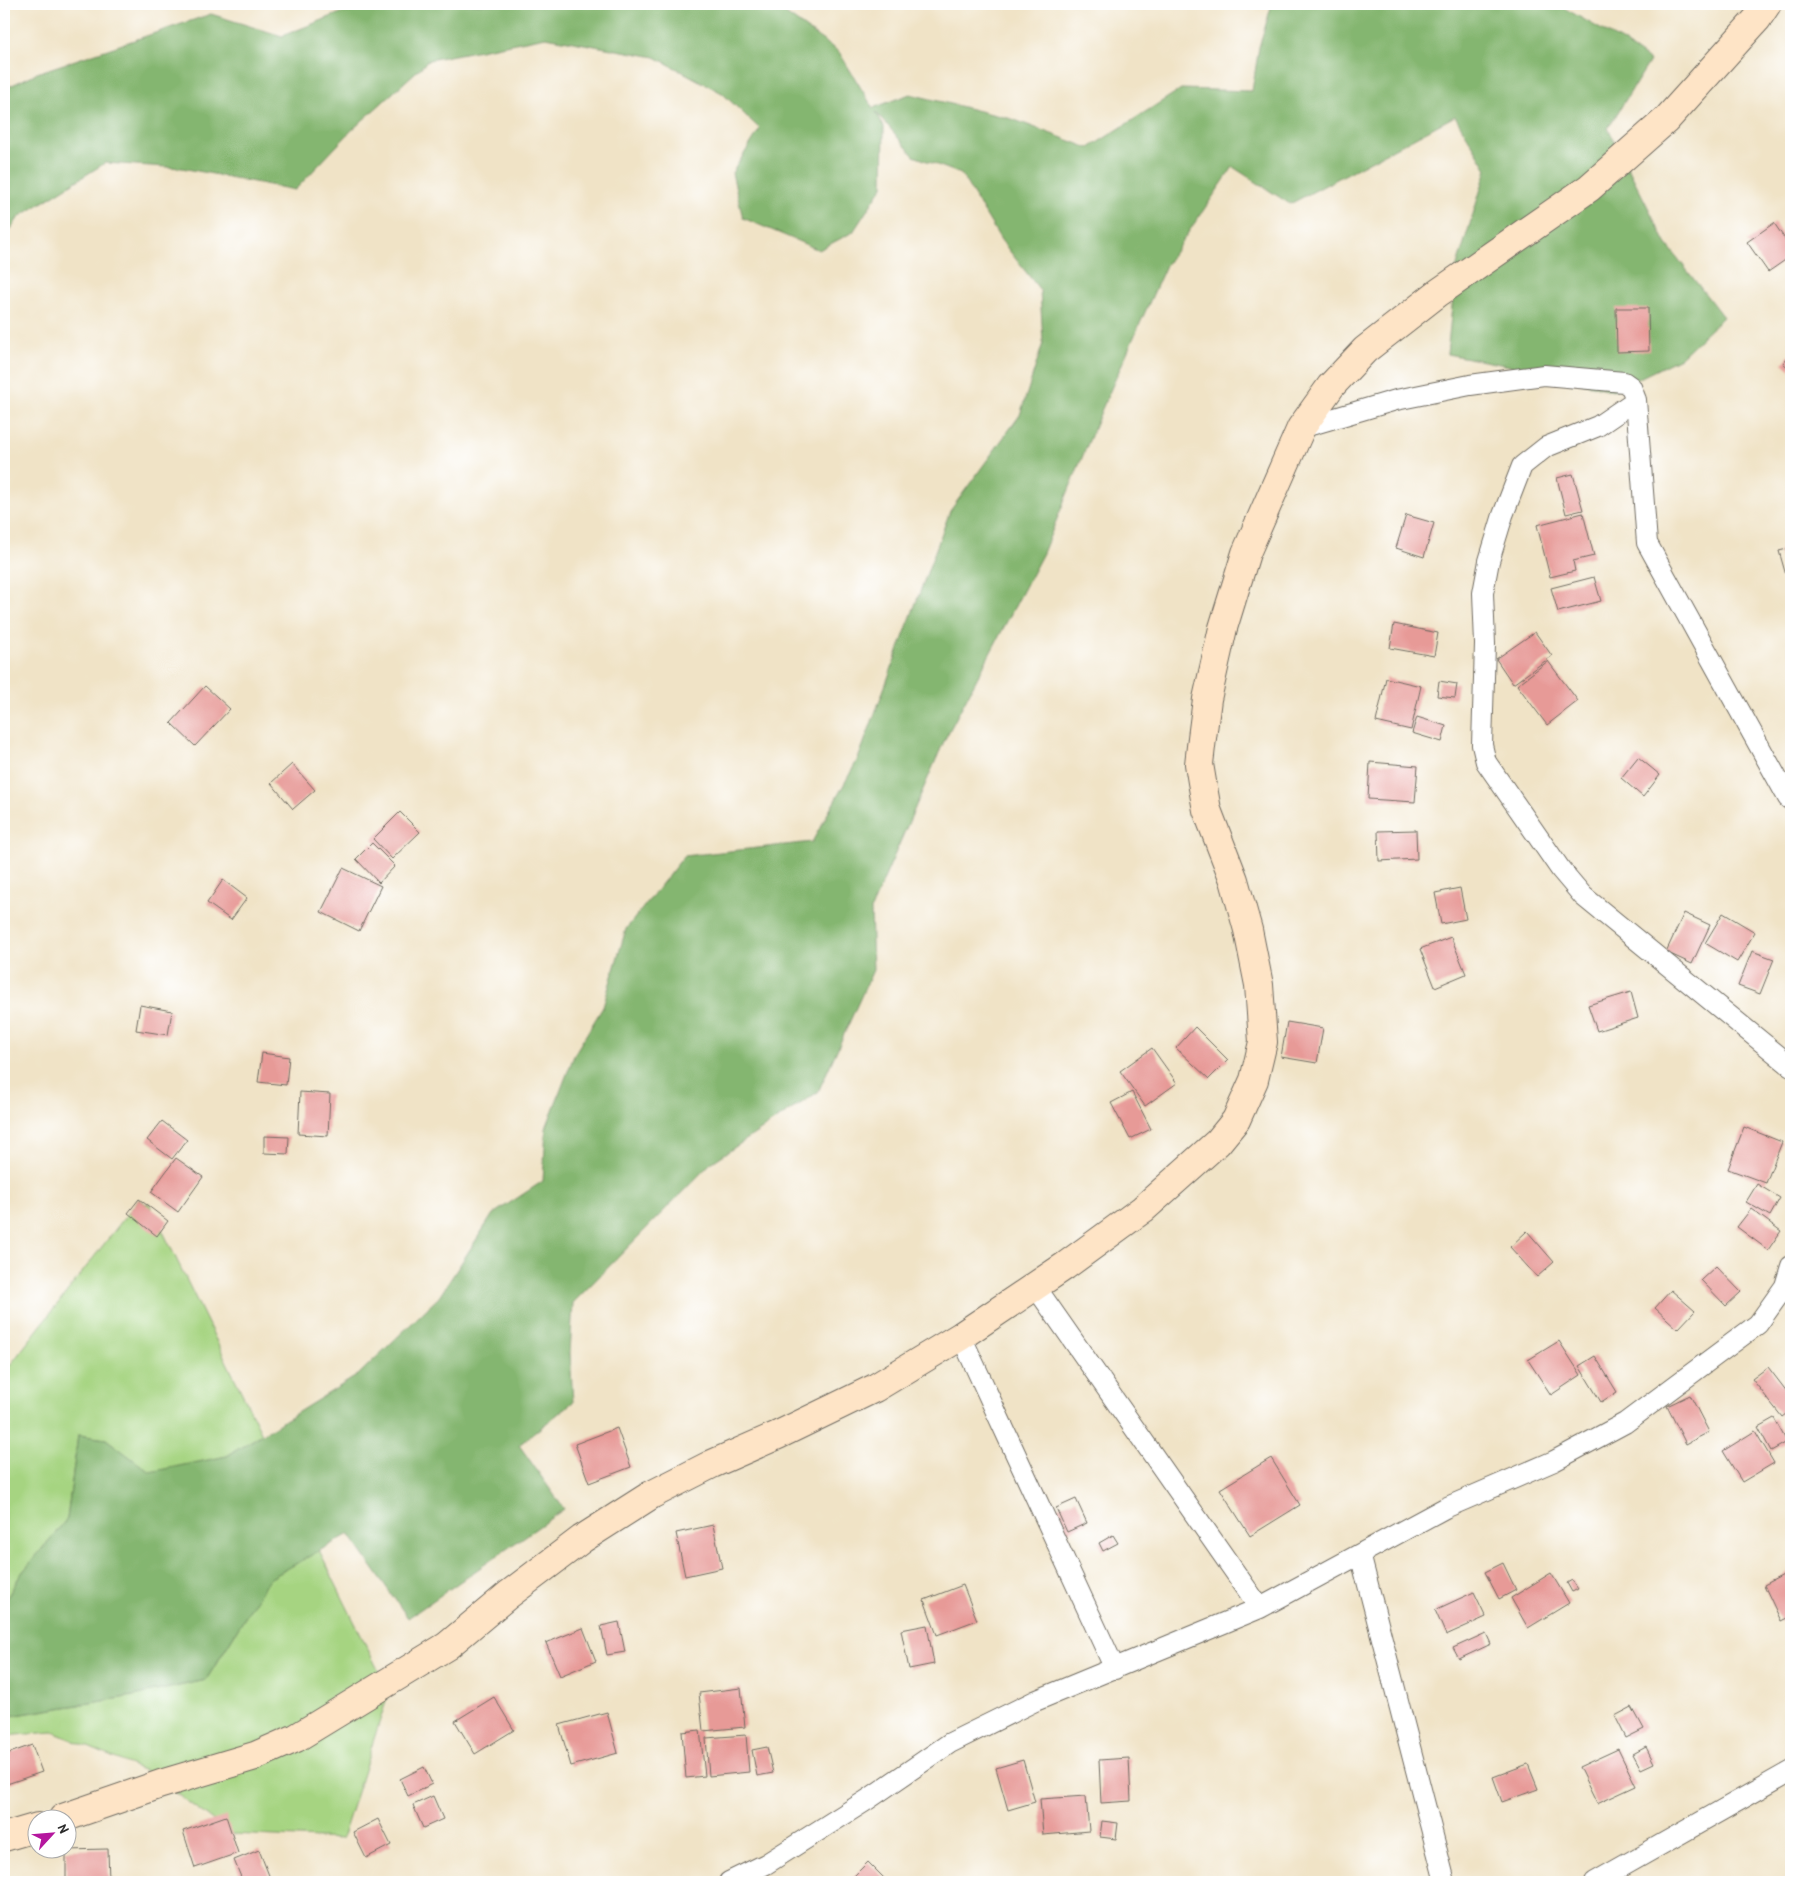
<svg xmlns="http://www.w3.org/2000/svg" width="1795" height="1886" viewBox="0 0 1795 1886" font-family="'Patrick Hand',sans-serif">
<rect width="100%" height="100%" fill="#fff"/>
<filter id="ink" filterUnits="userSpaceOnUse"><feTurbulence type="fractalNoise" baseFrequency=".02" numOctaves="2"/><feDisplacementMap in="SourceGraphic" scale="10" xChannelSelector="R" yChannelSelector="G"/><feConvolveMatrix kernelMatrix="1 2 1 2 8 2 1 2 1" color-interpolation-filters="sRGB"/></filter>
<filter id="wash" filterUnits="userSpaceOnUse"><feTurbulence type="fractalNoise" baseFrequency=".0096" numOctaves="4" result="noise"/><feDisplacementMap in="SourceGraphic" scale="20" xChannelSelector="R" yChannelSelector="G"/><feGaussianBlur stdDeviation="1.12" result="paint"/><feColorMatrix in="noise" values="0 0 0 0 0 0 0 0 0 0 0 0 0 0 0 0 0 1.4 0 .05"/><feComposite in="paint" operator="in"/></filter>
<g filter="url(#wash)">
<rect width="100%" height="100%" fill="#f0e3c6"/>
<path fill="#a6d481" stroke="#688056" d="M139,1199L146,1204L149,1203L262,1434L227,1456L150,1473L106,1439L78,1435L67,1519L21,1574L4,1603V1373Z
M319,1550L389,1692L342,1839L232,1834L145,1771L53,1732L4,1736V1717L133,1696L206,1680L269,1579Z"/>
<path fill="#84b66f" stroke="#58704d" d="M363,4H772L839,52L873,108L910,94L1012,119L1089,148L1181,89L1252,91L1259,47L1272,4H1564V8L1623,42L1650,61L1608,128L1666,243L1723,317L1680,358L1613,391L1542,372L1447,354L1456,269L1487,169L1455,116L1290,204L1233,167L1166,265L1102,409L1043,553L945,739L871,909L873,970L818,1092L711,1163L573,1303L570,1353L573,1402L519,1445L564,1509L408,1618L349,1534L269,1579L206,1680L133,1696L4,1717V1603L21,1574L67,1519L78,1435L106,1439L150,1472L227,1456L358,1375L439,1297L493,1214L543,1181L546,1128L575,1053L603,1007L626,929L684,856L812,842L858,759L950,511L1020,415L1043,343L1040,290L1001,240L961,174L914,156L876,112L884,127L883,186L853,232L819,250L743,218L732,173L760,129L722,93L655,57L546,37L429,60L352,130L295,190L182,168L105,163L19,217L4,239V89L37,73L211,14L282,36Z"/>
<g id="blocks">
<path fill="#e79a97" d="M1774,223L1791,248V256L1768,272L1747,242Z
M1616,308H1648L1649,351L1617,352Z
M1791,353V370L1783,363Z
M1573,474L1583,510L1566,514L1557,478Z
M1583,513L1594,556L1573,561L1575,571L1550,577L1537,525Z
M1406,515L1434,523L1424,557L1396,548Z
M1791,548V593L1779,551Z
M1594,577L1601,601L1558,612L1551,588Z
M1394,624L1438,633L1434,656L1390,648Z
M1535,632L1552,656L1513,684L1496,659Z
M1548,661L1578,701L1547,725L1517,685Z
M1386,678L1421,686L1411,730L1376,722Z
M1439,681L1457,684L1455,698L1437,696Z
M205,686L230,709L195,746L171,723Z
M1417,717L1446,726L1442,742L1412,733Z
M1638,757L1660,775L1643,797L1621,778Z
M1370,762L1418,766L1415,802L1368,799Z
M292,764L315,790L293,809L271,783Z
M400,812L420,832L392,859L373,839Z
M1416,830L1417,859L1379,861L1378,831Z
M372,843L395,866L379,883L356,859Z
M343,868L381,886L359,931L321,912Z
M223,880L247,898L231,920L207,903Z
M1460,888L1466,919L1441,924L1435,893Z
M1684,913L1710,925L1692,964L1666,952Z
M1723,913L1755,932L1737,962L1705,943Z
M1451,937L1466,974L1435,987L1420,949Z
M1752,951L1774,959L1760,994L1738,986Z
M1631,992L1638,1018L1597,1031L1588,1005Z
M140,1005L172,1011L168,1035L136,1030Z
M1287,1022L1323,1028L1317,1063L1281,1057Z
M1195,1027L1228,1060L1209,1079L1176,1048Z
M1152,1048L1177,1083L1145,1106L1120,1071Z
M262,1053L289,1057L286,1085L258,1082Z
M300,1092L330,1094L328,1136L298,1134Z
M1132,1092L1151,1129L1130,1139L1111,1103Z
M162,1121L187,1140L172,1159L147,1140Z
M1744,1127L1782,1142L1766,1183L1728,1169Z
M264,1136L289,1137L288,1154L264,1153Z
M176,1158L203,1177L178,1212L151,1192Z
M1757,1184L1780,1198L1770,1216L1746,1202Z
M139,1199L168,1221L157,1236L128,1213Z
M1751,1209L1781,1231L1768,1250L1737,1227Z
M1527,1231L1554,1262L1537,1277L1510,1247Z
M1716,1266L1741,1292L1726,1306L1701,1280Z
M1671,1290L1695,1311L1678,1329L1655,1308Z
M1559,1341L1581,1375L1551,1395L1528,1360Z
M1595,1356L1617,1392L1601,1402L1579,1366Z
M1768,1367L1791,1397V1410L1782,1417L1752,1379Z
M1690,1395L1709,1432L1686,1444L1667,1406Z
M1774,1418L1787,1442L1771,1451L1758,1427Z
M617,1428L631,1467L589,1483L575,1444Z
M1755,1431L1774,1463L1742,1482L1723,1451Z
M1271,1458L1300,1505L1250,1536L1220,1489Z
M1076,1499L1087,1523L1067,1532L1056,1508Z
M713,1525L722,1568L685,1576L676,1533Z
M1113,1535L1118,1543L1103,1551L1099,1543Z
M1503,1563L1516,1590L1499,1599L1485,1572Z
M1791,1571V1616L1781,1621L1764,1585Z
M1551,1573L1569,1603L1528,1628L1511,1598Z
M1572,1580L1578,1589L1572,1592L1567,1583Z
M963,1585L977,1620L937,1635L924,1600Z
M1474,1592L1486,1617L1446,1635L1435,1610Z
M619,1622L625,1652L607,1655L601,1626Z
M927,1625L934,1664L909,1669L901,1630Z
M583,1628L596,1661L560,1676L546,1643Z
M1486,1633L1491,1644L1459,1659L1453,1648Z
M741,1688L745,1727L703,1731L699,1693Z
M494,1697L514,1730L475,1754L455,1721Z
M1632,1707L1644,1729L1626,1738L1615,1716Z
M607,1712L618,1753L571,1766L559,1725Z
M700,1730L705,1776L686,1778L682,1732Z
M746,1735L749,1772L709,1776L706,1738Z
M32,1745L42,1772L4,1785V1755Z
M767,1747L773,1773L757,1776L752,1750Z
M1646,1747L1654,1763L1641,1769L1633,1754Z
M1618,1749L1636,1786L1597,1804L1579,1767Z
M1129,1758L1131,1801L1101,1803L1099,1760Z
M1023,1760L1035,1802L1008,1810L996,1768Z
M1528,1764L1538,1789L1502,1802L1493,1777Z
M424,1767L432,1784L408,1796L400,1779Z
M433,1796L443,1819L423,1828L413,1805Z
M1086,1796L1089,1831L1043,1835L1040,1799Z
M226,1816L238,1853L195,1868L183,1831Z
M378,1819L391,1845L366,1858L353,1832Z
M1102,1821L1118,1823L1116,1839L1100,1837Z
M108,1849L109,1882H66V1850Z
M259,1850L270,1878L260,1882H243L234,1860Z
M868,1862L888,1882H848Z"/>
</g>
</g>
<g filter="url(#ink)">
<use href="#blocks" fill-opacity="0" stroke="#706b61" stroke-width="1"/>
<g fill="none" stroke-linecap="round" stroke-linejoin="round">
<g stroke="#706b61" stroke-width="22">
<path id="street" d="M1636,400L1647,543L1788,798L1791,800
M1301,428L1396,400L1470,385L1544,375L1624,382L1631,387L1636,400L1598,426L1546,447L1522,466L1503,515L1489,561L1483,593L1485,644L1482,745L1486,762L1561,870L1583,896L1791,1066
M1035,1286L1260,1608
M961,1336L1115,1669
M1360,1554L1445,1882
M729,1882L766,1864L867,1800L950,1743L1035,1701L1260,1608L1445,1508L1554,1461L1625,1423L1758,1324L1785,1286L1791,1266
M1595,1882L1791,1771"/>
</g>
<g stroke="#706b61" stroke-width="30">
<path id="secondary" d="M63,1818L161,1784L255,1756L296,1738L447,1646L508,1595L582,1539L651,1495L712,1464L778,1435L875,1388L961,1336L1065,1266L1143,1209L1218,1142L1236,1120L1254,1080L1263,1042L1259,985L1248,930L1234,880L1207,810L1202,782L1199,764L1202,738L1207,699L1223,628L1246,553L1301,428L1331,386L1365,350L1438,293L1589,188L1666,120L1757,19L1767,4
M4,1837L38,1827"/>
</g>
<use href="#street" stroke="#fff" stroke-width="20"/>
<use href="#secondary" stroke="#fee4c6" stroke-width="28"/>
</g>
</g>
<rect width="1795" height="1886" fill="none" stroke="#fff" stroke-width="20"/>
<g transform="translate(52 1834) rotate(64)"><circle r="24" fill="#ffffff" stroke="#aaaaaa"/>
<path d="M0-4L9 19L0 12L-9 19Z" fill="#b5179e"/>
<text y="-8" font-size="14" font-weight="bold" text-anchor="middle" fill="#2b2b2b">N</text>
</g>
</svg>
